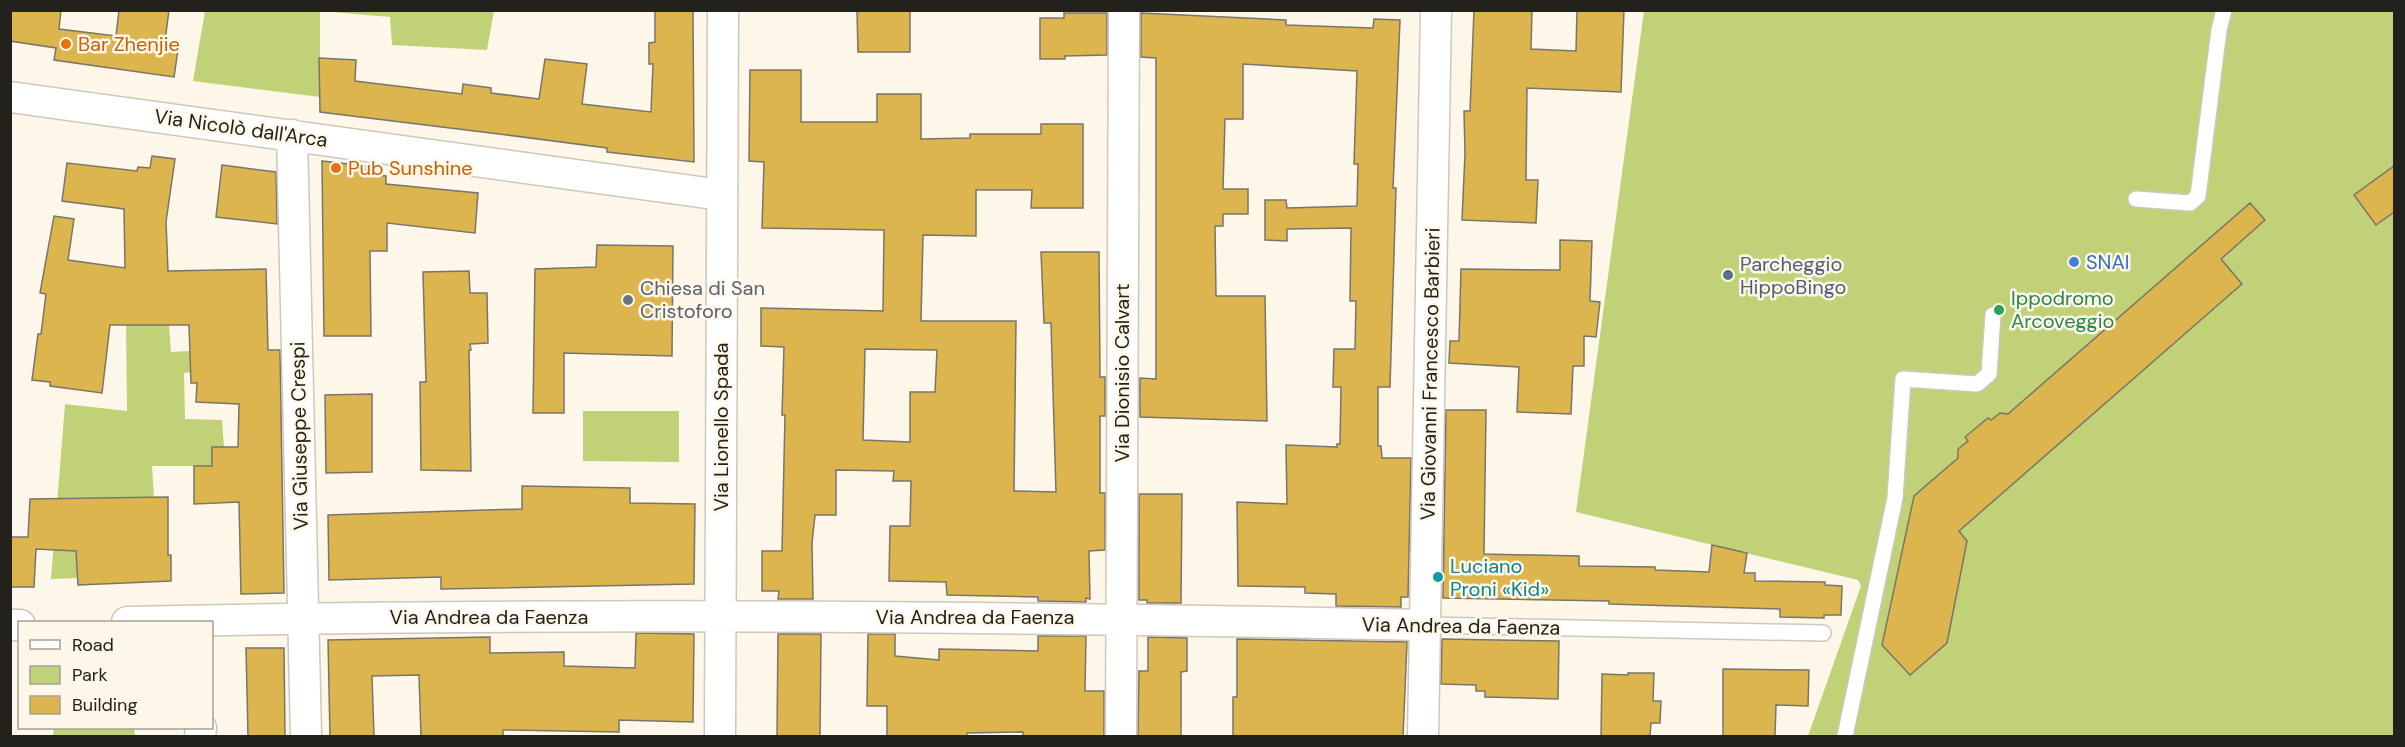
<svg xmlns="http://www.w3.org/2000/svg" width="2405" height="747" viewBox="0 0 2405 747" font-family="'DM Sans',sans-serif">
<rect width="100%" height="100%" fill="#fdf7e9"/>
<path fill="#c1d178" d="M205,11H494L487,50L392,45L390,17L320,11V97L193,81Z
M1644,11H2394V736H1808L1861,586L1858,580L1576,512Z
M126,325H169L171,352L190,351L191,372L184,373L185,419L222,420L224,447H212V466H152L154,497L77,498V578L51,579L65,404L127,411Z
M583,411H679V462L583,461Z
M54,728H134L135,736H53Z"/>
<path fill="#ddb54e" stroke="#7a7569" stroke-width="1.5" fill-rule="evenodd" d="M10,10H61L59,29L116,36L119,10H169L165,41L179,43L174,77L54,60L56,48L10,41Z
M655,10H693L694,162L607,152V148L507,135L320,112L319,58L356,60L355,81L462,94L463,84L491,88V93L539,99L545,59L587,64L582,104L651,112L653,64H649V43L655,42Z
M1474,10H1532L1531,49L1576,51L1577,10H1624L1621,92L1527,88L1526,180H1538L1536,223L1462,220L1465,154L1464,111H1470Z
M857,11H910V52H858Z
M1064,13H1107V55L1065,56V59H1040V18H1064Z
M1141,13L1286,20V25L1373,28L1374,19L1400,20L1393,188H1396L1390,387H1378V446H1381L1382,458H1411L1408,597H1401V607L1336,606V594L1305,593V587L1238,586L1237,502L1287,504L1286,445L1337,447V444H1340L1341,387H1333L1334,349H1355L1356,301H1350L1351,228L1287,229V241L1265,240V200H1286L1287,208L1357,206L1358,164H1354L1357,71L1243,64V119H1225L1223,189H1248V214H1223V226H1215L1216,296H1265L1267,421L1140,417V378L1156,379V58L1141,57Z
M750,70H801V122H877V94H921V139L970,138V134H1041V124H1083V208H1031L1032,190H976V236L923,235L921,321H1016L1014,491L1056,492L1051,323H1044L1041,252H1099L1100,377H1105V416H1100V493H1105V550L1089,551L1090,599L1086,598V602L1038,601V597L947,595L946,582L889,581L890,526H910L911,481H893L894,471L836,470V515H815L812,543L813,599H778L779,591H762V551H782L785,415H782L784,347L761,346V308L883,311L884,230L762,228L764,162L749,161ZM865,349L937,350L935,392H910V442L863,440Z
M152,156L175,159L166,222L168,271L266,269L268,350H280L284,593L241,594L239,502L194,504V466H212V447H238L239,404L196,402L197,383H191L189,325H110L102,393L50,386V382L32,380L38,334H41L46,294L40,293L54,216L74,219L68,260L125,268L124,209L62,201L67,163L137,171L138,167L150,168Z
M322,161L366,166V174L386,176V184L478,193L475,233L387,223V251H370L371,336H324Z
M222,165L276,172L277,224L216,217Z
M2394,166V212L2376,225L2354,195Z
M2250,203L2265,220L2221,259L2242,284L1959,531L1967,541L1947,643L1910,675L1882,645L1914,496L1958,458V449L1968,441L1965,437L1988,418L1991,420L2000,413L2008,414Z
M1560,240L1592,241L1590,301L1600,302L1596,337L1584,336V366H1573L1571,414L1517,412L1519,367L1449,363L1450,341H1459L1461,269L1560,270Z
M597,245L673,246L672,356L564,353V413H533L535,269L596,267Z
M469,271L470,293H487L488,343L470,344L471,350H469L471,471L421,470L420,382H426L423,272Z
M372,394V472L326,473L325,395Z
M1446,410H1486L1484,554L1579,556V566L1655,567V570L1709,572L1712,545L1747,553L1744,573H1755V581L1825,582V585L1842,586L1841,615H1824V618L1780,617V609L1609,604V601L1443,598Z
M522,486L630,488V503L695,504L694,584L441,589V577L329,580L328,515L522,509Z
M1139,494H1182L1181,603H1147V600H1139Z
M168,497V555H171V581L78,585L76,551L36,549L34,587H10V537H28L30,499Z
M636,633L694,634L693,722L619,720V732L503,730V736H421L419,675L372,676L374,736H330L328,640L490,637V653L564,652V666L635,668Z
M778,634H821L820,736H777Z
M868,634H895V656L939,660V649L1038,651V636H1086L1085,691H1104V736H1023V732L967,733V736H887V706H867Z
M1148,637L1187,638V671L1181,672V736H1138L1139,671H1148Z
M1237,639L1407,642L1403,736H1233V697H1237Z
M1442,639L1559,641L1558,699L1485,697V691H1476V685L1441,684Z
M246,648H284L285,736H248Z
M1723,669L1809,670L1808,706L1776,705L1775,736H1723Z
M1628,673H1654L1653,701H1661L1660,723H1651L1650,736H1601L1602,674L1628,675Z"/>
<g fill="none" stroke-linecap="round" stroke-linejoin="round">
<g stroke="#cec8bb" stroke-width="18">
<path id="lane" d="M2136,199L2190,203L2198,196L2219,30L2224,10
M1426,625L1823,633
M1845,736L1895,498L1903,379L1977,384L1989,374L1993,315"/>
</g>
<g stroke="#cec8bb" stroke-width="33">
<path id="street" d="M10,97L721,195
M292,135L306,736
M127,622C560,612 993,616 1426,625
M10,625H20
M200,736L201,728
M720,736L723,10
M1121,736L1124,10
M1423,736L1436,10"/>
</g>
<use href="#lane" stroke="#fff" stroke-width="15"/>
<use href="#street" stroke="#fff" stroke-width="30"/>
</g>
<g fill="#e8710a" stroke="#fdf7e9" stroke-width="2">
<circle cx="66" cy="44" r="6"/>
<circle cx="336" cy="168" r="6"/>
</g>
<circle fill="#3f7fe0" stroke="#fdf7e9" stroke-width="2" cx="2074" cy="262" r="6"/>
<circle fill="#5c6f8a" stroke="#fdf7e9" stroke-width="2" cx="1728" cy="275" r="6"/>
<circle fill="#6b7280" stroke="#fdf7e9" stroke-width="2" cx="628" cy="300" r="6"/>
<circle fill="#2e9e5b" stroke="#fdf7e9" stroke-width="2" cx="1999" cy="310" r="6"/>
<circle fill="#0f9aa8" stroke="#fdf7e9" stroke-width="2" cx="1438" cy="577" r="6"/>
<g text-anchor="middle" dominant-baseline="central" stroke-width="5" stroke-linejoin="round" paint-order="stroke">
<g font-size="20" fill="#c56008" stroke="#fdf7e9" text-anchor="start">
<text x="78" y="44">Bar Zhenjie</text>
<text x="348" y="168">Pub Sunshine</text>
</g>
<g font-size="20" fill="#23211c" stroke="#fdf7e9">
<text transform="translate(241 128) rotate(8)">Via Nicolò dall'Arca</text>
<text transform="translate(1122 373) rotate(-90)">Via Dionisio Calvart</text>
<text transform="translate(1430 374) rotate(-89)">Via Giovanni Francesco Barbieri</text>
<text transform="translate(721 427) rotate(-90)">Via Lionello Spada</text>
<text transform="translate(299 436) rotate(-91)">Via Giuseppe Crespi</text>
<text x="489" y="617">Via Andrea da Faenza</text>
<text x="975" y="617">Via Andrea da Faenza</text>
<text transform="translate(1461 626) rotate(1)">Via Andrea da Faenza</text>
</g>
<g font-size="20" fill="#366cbe" stroke="#fdf7e9" text-anchor="start">
<text x="2086" y="262">SNAI</text>
</g>
<g font-size="20" fill="#4e5e75" stroke="#fdf7e9" text-anchor="start">
<text x="1740" y="264">Parcheggio<tspan x="1740" dy="23">HippoBingo</tspan></text>
</g>
<g font-size="20" fill="#5b616d" stroke="#fdf7e9" text-anchor="start">
<text x="640" y="288">Chiesa di San<tspan x="640" dy="23">Cristoforo</tspan></text>
</g>
<g font-size="20" fill="#27864d" stroke="#fdf7e9" text-anchor="start">
<text x="2011" y="298">Ippodromo<tspan x="2011" dy="23">Arcoveggio</tspan></text>
</g>
<g font-size="20" fill="#0d838f" stroke="#fdf7e9" text-anchor="start">
<text x="1450" y="566">Luciano<tspan x="1450" dy="23">Proni «Kid»</tspan></text>
</g>
</g>
<rect width="2405" height="747" fill="none" stroke="#23211c" stroke-width="24"/>
<rect x="18" y="621" width="195" height="108" fill="#fdf7e9" stroke="#a6a197" stroke-width="1.5"/>
<rect x="30" y="640" width="30" height="9" fill="#ffffff" stroke="#a6a197" stroke-width="1.5"/>
<text x="72" y="651" font-size="18" fill="#23211c">Road</text>
<rect x="30" y="666" width="30" height="18" fill="#c1d178" stroke="#a6a197" stroke-width="1.5"/>
<text x="72" y="681" font-size="18" fill="#23211c">Park</text>
<rect x="30" y="696" width="30" height="18" fill="#ddb54e" stroke="#a6a197" stroke-width="1.5"/>
<text x="72" y="711" font-size="18" fill="#23211c">Building</text>
</svg>
